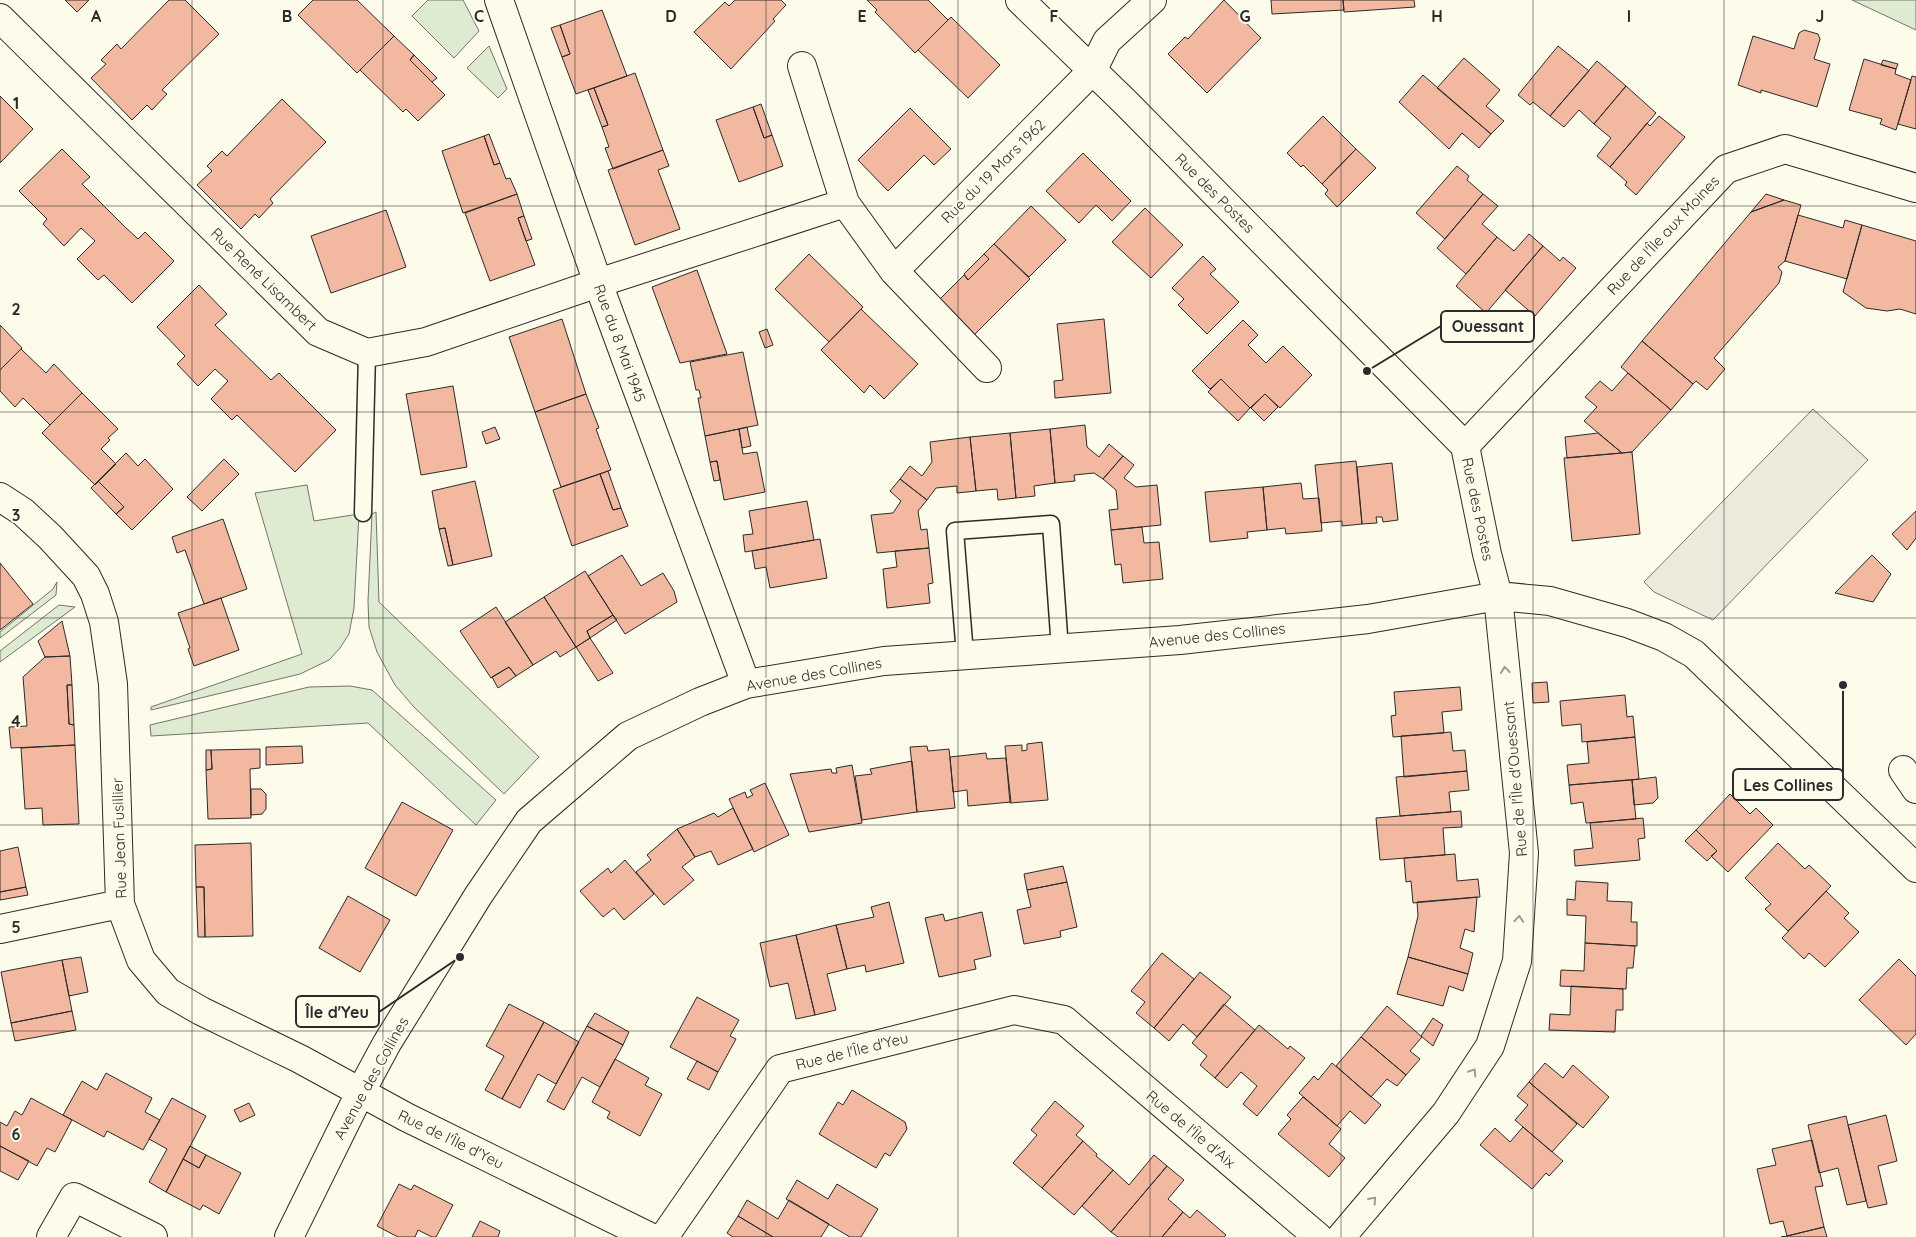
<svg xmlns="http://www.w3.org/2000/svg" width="1916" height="1237" viewBox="0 0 1916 1237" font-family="Quicksand,sans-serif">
<rect width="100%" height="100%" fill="#fdfbea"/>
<path fill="#deebd1" stroke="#74746e" d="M428,0H463L479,31L454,58L412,16Z
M1852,0H1916V30Z
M489,46L507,89L498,98L467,68Z
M307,485L314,521L359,514L354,608L349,634L340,648L329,660L300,674L151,710V707L302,654L255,493Z
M376,512L379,602L539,757L504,794L414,707L395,685L377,652L369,627L368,601L372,514Z
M57,582L56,595L0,638V632L53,589Z
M59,605L75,607L0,662V651Z
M350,686L372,690L496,800L476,825L368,723L151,736L150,725L309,687Z"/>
<path fill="#eceadb" stroke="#74746e" d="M1813,409L1868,460L1713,620L1654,592L1644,582Z"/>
<path fill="#f2b8a0" stroke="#2b2b2b" d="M65,0H89L77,12Z
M169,0H185L219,34L162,90L167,94L152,110L147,105L132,120L91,78L106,64L101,60L117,44L121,49Z
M313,0H357L394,36L357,73L298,15Z
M735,0H781L786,5L773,19L775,21L731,69L694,32L725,2L729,6Z
M867,0H928L948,20L915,53L875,12L877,10Z
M1224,0L1261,38L1207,93L1168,54L1185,37L1188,39L1198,28Z
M1271,0H1343L1344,10L1272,14Z
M1343,0H1414L1415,7L1344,12Z
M602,10L627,76L576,94L562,57L570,54L560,25Z
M951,17L1000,65L968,98L918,50Z
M560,25L570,54L562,57L551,28Z
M1804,30L1818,34L1820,39L1814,59L1830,64L1817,107L1761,90V93L1738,85L1753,36L1794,49L1799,33Z
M394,36L414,55L410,60L445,95L418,121L406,109L403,112L360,70Z
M1558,46L1589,71L1550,116L1533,102L1530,105L1518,95Z
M414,55L437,78L432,82L410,60Z
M1464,58L1500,90L1486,106L1504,121L1491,134L1437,88Z
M1864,59L1896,69L1895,74L1911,80L1896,130L1880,124L1882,119L1849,110Z
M1883,60L1898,64L1896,69L1881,65Z
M1597,61L1626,86L1594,124L1579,110L1564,127L1550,116Z
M635,73L663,150L613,169L605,148L609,147L602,127L608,125L594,88Z
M1423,75L1491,134L1479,148L1462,133L1449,149L1399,102Z
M1912,76L1916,77V129L1898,124Z
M1626,86L1656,113L1610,167L1597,156L1611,138L1594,124Z
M594,88L608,125L602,127L588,90Z
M0,96L33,129L0,163Z
M282,99L326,142L270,199L273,203L259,218L255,214L241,229L197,185L212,171L207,166L222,151L227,156Z
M761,104L772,135L764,138L753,107Z
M753,107L764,138L772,135L783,166L739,182L716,120Z
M910,108L951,149L934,165L924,155L888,191L858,160Z
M1323,116L1356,149L1322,184L1303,165L1301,167L1287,153Z
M1659,116L1685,137L1636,195L1625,185L1627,182L1610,167L1647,123L1650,126Z
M489,134L500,163L494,165L484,136Z
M484,136L494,165L500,163L506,179L510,178L517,194L463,213L442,151Z
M62,149L90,177L82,184L124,226L138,239L145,232L174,261L132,303L104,275L98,280L77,259L95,241L81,228L64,246L43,224L47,219L19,191Z
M1356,149L1376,168L1337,207L1325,194L1328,190L1322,184Z
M663,150L669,166L658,170L680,229L635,245L608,170Z
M1083,153L1131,201L1112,221L1096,205L1079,223L1046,191Z
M1457,166L1469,176L1467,180L1483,194L1445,239L1416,213Z
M517,194L524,216L518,218L535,265L490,281L465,213Z
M1483,194L1498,206L1482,224L1497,237L1466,274L1437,248Z
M1766,194L1784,200L1751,212Z
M1784,200L1801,205L1785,261L1778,267L1782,272L1779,283L1714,358L1725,369L1707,390L1696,381L1693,384L1642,341L1751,212Z
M1031,206L1066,240L1029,277L994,244Z
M1145,208L1183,245L1151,278L1112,242Z
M386,210L406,267L331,293L311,236Z
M1798,215L1843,228L1845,220L1862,225L1847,279L1785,261Z
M524,216L532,239L526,241L518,218Z
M1862,225L1916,241V314L1900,309L1887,311L1866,308L1843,292Z
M1529,234L1543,246L1486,313L1456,286L1497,237L1514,251Z
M994,244L1030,279L972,337L937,302L964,275L968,280L989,259L984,254Z
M1543,246L1560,261L1563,257L1576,268L1535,316L1505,290Z
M809,254L863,307L829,342L775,289Z
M984,254L989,259L968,280L964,274Z
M1203,256L1216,269L1210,274L1239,302L1207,334L1178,305L1184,299L1172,288Z
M697,270L727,354L680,363L652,287Z
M199,285L227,314L215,325L271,380L279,373L336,430L295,472L237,415L232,420L211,399L228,381L215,369L198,386L177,364L185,356L157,327Z
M861,309L918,364L884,399L870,385L864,393L821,350Z
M562,319L586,394L535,412L509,337Z
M1104,319L1111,393L1055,398L1054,381L1063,380L1057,324Z
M1243,320L1258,335L1248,345L1266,363L1283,346L1312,375L1280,408L1265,394L1250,408L1221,379L1210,389L1192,371Z
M0,325L22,348L0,370Z
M767,329L773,345L765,348L759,332Z
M1642,341L1693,384L1671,410L1621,367Z
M21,349L46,373L54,364L82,393L50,425L23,398L15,407L0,391V370Z
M743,352L758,425L705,436L698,398H701L699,390H696L690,362Z
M1628,373L1671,410L1632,452L1622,453L1584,421L1597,407L1585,397L1600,381L1612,391Z
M1221,379L1250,408L1238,421L1208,392Z
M453,386L467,467L421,475L406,394Z
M82,393L118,429L108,438L110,440L101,449L116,464L95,485L42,433Z
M586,394L599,428L596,429L611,470L561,487L535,412Z
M1265,394L1278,407L1264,421L1251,408Z
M1085,425L1087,447L1099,457L1109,444L1123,456L1103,479L1094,473L1074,475L1075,481L1055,483L1050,429Z
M495,427L500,439L486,444L482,432Z
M747,427L751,446L742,448L739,429Z
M739,429L743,454L757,452L765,492L724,500L717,461L710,462L705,436Z
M1050,429L1055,483L1034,486L1035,496L1016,498L1010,433Z
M1010,433L1016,498L998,500L997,489L976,491L970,437Z
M1598,433L1622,453L1567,458L1565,437Z
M970,437L976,491L957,493V486L936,488L927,500L900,479L910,466L922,476L932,462L930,442Z
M1632,452L1640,534L1572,541L1564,458Z
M126,453L138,466L145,459L173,489L132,530L116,514L124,507L98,481Z
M1123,456L1134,465L1124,478L1136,487L1157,485L1161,525L1111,530L1109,510L1118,509L1116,490L1103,479Z
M224,459L239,474L202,511L187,497Z
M717,461L720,480L714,481L710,462Z
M1356,461L1362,524L1342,526V521L1321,523L1315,465Z
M1392,463L1398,520L1383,522L1382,517H1376L1377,523L1362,524L1357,467Z
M608,471L621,508L613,510L600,474Z
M600,474L613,510L621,508L628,526L572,546L553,490Z
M900,479L927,500L918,511L921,530L927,529L929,548L877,553L871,515L893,513L901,501L890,491Z
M98,481L124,507L116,514L91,488Z
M475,481L492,556L453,565L445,528L439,529L432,491Z
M1301,483L1303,499L1319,498L1322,531L1286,534L1285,528L1267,530L1263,487Z
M1263,487L1267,530L1247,532L1248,538L1210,542L1205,492Z
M807,501L814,540L745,552L743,535L753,534L749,511Z
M1916,511V538L1907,550L1892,534Z
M223,519L247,589L204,604L185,550L177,553L172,537Z
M1142,527L1144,543L1159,542L1163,579L1123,583L1121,564L1115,565L1111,530Z
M445,528L453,565L448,566L439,529Z
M820,539L827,578L770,588L766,567L755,569L752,551Z
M929,548L933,583L928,584L930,603L887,608L883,569L897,567L895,551Z
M622,555L641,586L663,573L674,591L677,602L625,634L588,576Z
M1872,555L1891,574L1873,602L1835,593Z
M0,563L33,604L0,630Z
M585,571L613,615L587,631L590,638L576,647L544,597Z
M544,597L576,647L560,657L556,651L533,665L505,622Z
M221,598L239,650L194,666L188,649L190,648L178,613Z
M496,607L533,665L516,676L509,667L491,678L460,631Z
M613,615L617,620L590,638L587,631Z
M62,621L70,656L45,657L38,641Z
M590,638L613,673L598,681L576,647Z
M70,656L72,685H67L69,724L74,725L75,745L11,748L9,727L27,726L23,677L45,657Z
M509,667L516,676L498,688L492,677Z
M1547,682L1549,702L1533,703L1532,683Z
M67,685H72L74,725L69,724Z
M1460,687L1462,710L1442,712L1444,733L1393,737L1391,716L1396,715L1394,692Z
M1625,695L1627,717L1633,716L1635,737L1582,742L1581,724L1562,726L1560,701Z
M1451,732L1453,751L1465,750L1467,771L1404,777L1401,736Z
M1635,737L1639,779L1569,785L1567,765L1589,763L1587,742Z
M1042,742L1048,800L1010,803L1005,746L1022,745V751L1027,750V744Z
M75,745L79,824L43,825L42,808L25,809L21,748Z
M302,746L303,763L266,765V747Z
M927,746L928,751L949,749L955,808L917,812L910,747Z
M260,749V768L250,769L251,818L208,819L206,770L212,769L211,750Z
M206,750H211L212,769L206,770Z
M986,753L987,759L1006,758L1011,802L968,806L967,790L953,792L950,757Z
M912,761L917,812L862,820L855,776L872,774L870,769Z
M852,765L862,823L809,832L790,774L831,769L832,773H837L836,768Z
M1467,771L1469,790L1449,792L1451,812L1400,816L1396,777Z
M1656,777L1658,798L1653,803L1634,805L1632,780Z
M1632,780L1636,819L1586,823L1583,802L1571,804L1569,785Z
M765,783L789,835L754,852L729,799L745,792L747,798L753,795L750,790Z
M251,789H261L266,794V809L262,814L251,815Z
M1730,794L1750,814L1756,808L1773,825L1728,872L1711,856L1717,851L1696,830Z
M402,802L453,830L416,896L365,868Z
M733,808L753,849L718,865L711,851L695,857L677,829L714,813L718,817Z
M1461,811L1462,827L1443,828L1445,855L1380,860L1376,818Z
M1643,818L1645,838L1638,839L1640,860L1575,866L1574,850L1593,848L1590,823Z
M677,829L695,857L682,867L694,880L664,905L636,872L651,860L647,855Z
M1696,830L1717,851L1707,861L1685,841Z
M251,843L253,936L205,937L204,887H196L195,845Z
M1778,843L1805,869L1809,865L1831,886L1788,931L1765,909L1771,904L1745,878Z
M18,847L26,887L0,892V851Z
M1455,854L1457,881L1478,879L1480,897L1413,903L1411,881L1406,882L1404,858Z
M625,860L654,894L624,920L614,908L603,917L580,891L608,868L611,873Z
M1063,866L1067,882L1027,890L1024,874Z
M1576,881L1608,883L1607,901L1632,902L1631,922H1637V946L1585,943L1586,916L1567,915V899L1575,900Z
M1067,882L1077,927L1060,931L1061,937L1024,944L1017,910L1031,907L1027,890Z
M26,887L28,895L0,900V892Z
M196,887H204L205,937H198Z
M1826,891L1849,913L1844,918L1859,932L1825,967L1809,953L1804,959L1782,938Z
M348,896L390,920L360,972L319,948Z
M1477,897L1474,932L1465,929L1460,948L1473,953L1468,974L1408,957L1418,916L1417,902Z
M889,902L904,963L866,972L865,965L847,969L836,925L874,917L871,907Z
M982,912L991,956L974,960L976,969L939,977L925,918L943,914L945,921Z
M836,925L847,969L827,974L836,1010L815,1015L796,935Z
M796,935L815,1015L796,1019L788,983L770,987L760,943Z
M1585,943L1635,946L1633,968H1627L1626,989L1560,986L1561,970L1584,971Z
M1162,953L1194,979L1154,1028L1136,1013L1145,1002L1131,991Z
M81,957L88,992L69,996L62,960Z
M1408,957L1468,974L1463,991L1449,986L1443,1006L1397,994Z
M1899,959L1916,976V1034L1906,1045L1859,1000Z
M62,960L72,1011L11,1023L1,972Z
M1200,972L1231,997L1197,1037L1183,1024L1169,1041L1154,1028Z
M1571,986L1623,989V1010H1616L1615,1032L1549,1030L1550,1014L1570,1015Z
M697,997L739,1020L730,1036L736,1039L718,1072L670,1047Z
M509,1004L544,1022L502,1099L485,1090L504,1056L486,1046Z
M1224,1004L1255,1030L1215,1078L1200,1065L1207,1056L1192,1043Z
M1387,1006L1422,1037L1410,1051L1420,1059L1406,1075L1361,1037Z
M72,1011L76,1030L15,1041L11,1023Z
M595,1013L629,1032L623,1045L587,1026Z
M1433,1018L1443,1025L1433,1046L1421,1036Z
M544,1022L579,1042L556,1084L538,1074L520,1108L502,1099Z
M1259,1025L1288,1049L1290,1046L1305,1058L1257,1116L1243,1104L1257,1086L1241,1072L1227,1088L1215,1078Z
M587,1026L623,1045L600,1087L582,1077L564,1110L547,1101Z
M1361,1037L1406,1075L1397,1086L1387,1079L1371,1097L1336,1066Z
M615,1059L649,1078L645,1085L662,1094L640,1136L607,1118L610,1112L592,1102Z
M697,1061L718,1072L709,1090L687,1079Z
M1332,1063L1381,1105L1365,1124L1350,1111L1337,1126L1299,1093L1314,1076L1318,1080Z
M1545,1063L1563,1078L1573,1065L1609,1097L1583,1128L1529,1082Z
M106,1073L152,1098L145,1112L160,1120L143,1150L107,1131L104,1137L63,1115L82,1081L97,1090Z
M1529,1082L1577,1124L1552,1152L1515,1120L1528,1105L1517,1096Z
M852,1090L905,1122L907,1129L890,1156L885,1153L876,1168L819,1134L838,1102L843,1105Z
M1303,1097L1341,1129L1329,1144L1345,1158L1329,1177L1278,1134L1291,1119L1287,1115Z
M31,1098L72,1120L55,1152L47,1148L37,1166L0,1146V1122L7,1126L15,1111L22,1115Z
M172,1098L206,1116L166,1192L149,1182L167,1149L149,1139Z
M1055,1101L1084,1126L1076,1135L1083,1141L1042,1188L1013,1163L1037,1135L1031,1130Z
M249,1103L255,1115L240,1122L234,1110Z
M1886,1115L1897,1161L1878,1166L1887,1204L1868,1208L1848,1125Z
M1846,1116L1866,1201L1847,1205L1838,1168L1819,1173L1808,1125Z
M1523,1127L1563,1161L1549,1176L1546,1173L1532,1189L1480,1145L1495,1128L1510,1142Z
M1812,1140L1823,1186L1815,1187L1824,1227L1787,1236L1783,1221L1770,1224L1757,1169L1776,1165L1772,1149Z
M1083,1141L1097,1154L1096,1156L1113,1170L1074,1215L1042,1188Z
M0,1146L29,1161L18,1180L0,1171Z
M190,1146L206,1155L199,1168L183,1159Z
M206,1155L241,1173L219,1214L203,1205L200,1210L166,1192L183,1159L199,1168Z
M1154,1155L1167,1166L1111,1232L1082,1206L1113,1170L1129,1185Z
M1167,1166L1184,1180L1168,1199L1183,1212L1162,1237H1118L1111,1232Z
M797,1180L828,1199L837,1184L878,1209L861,1237H850L786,1199Z
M399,1184L411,1190L414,1185L453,1205L436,1237H432L418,1230L415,1237H398L377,1226Z
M747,1200L778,1219L789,1200L829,1224L821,1237H773L738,1216Z
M1197,1210L1226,1235L1224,1237H1162L1183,1212L1190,1218Z
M738,1216L773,1237H733L727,1233Z
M480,1221L500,1231L498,1237H472Z
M1824,1227L1827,1237H1781L1787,1236Z"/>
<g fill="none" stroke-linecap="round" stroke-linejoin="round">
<g stroke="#2b2b2b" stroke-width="19">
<path id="service" d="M363,513L367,353
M965,655L955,531L1051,524L1060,649"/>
</g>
<g stroke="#2b2b2b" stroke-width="30">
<path id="minor" d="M499,0L598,283L746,684
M1020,0L1125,102L1465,446L1487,554L1498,596L1524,853L1517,961L1490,1046L1446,1113L1341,1237
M0,18L318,332L367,353L426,342L598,283L845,203
M802,66L845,203L894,271L987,368
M894,271L1092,71L1107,41L1152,0
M1465,446L1726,169L1785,149L1916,188
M0,497L23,512L50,537L86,576L95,594L104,622L113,684L120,904L141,960L168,992L201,1011L300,1059L406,1117L650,1237
M1903,770L1916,789
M0,929L120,904
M51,1237L74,1197L153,1237
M289,1237L360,1093L387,1043L478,896L529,821L628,736L700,702L746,684L884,661L1180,640L1368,619L1498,596L1550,601L1627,623L1664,637L1694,654L1916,868
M664,1237L780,1069L1014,1010L1064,1020L1318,1237"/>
</g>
<use href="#service" stroke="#fdfbea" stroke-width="16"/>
<use href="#minor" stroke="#fdfbea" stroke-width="28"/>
</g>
<defs><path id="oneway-chevron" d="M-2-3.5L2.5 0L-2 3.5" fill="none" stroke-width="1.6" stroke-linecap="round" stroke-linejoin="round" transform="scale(1.25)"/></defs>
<g stroke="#9e9d94">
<use href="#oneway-chevron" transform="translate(1505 670) rotate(-96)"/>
<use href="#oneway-chevron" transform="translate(1519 919) rotate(-86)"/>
<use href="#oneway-chevron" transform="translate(1473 1072) rotate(-57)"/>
<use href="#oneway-chevron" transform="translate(1373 1200) rotate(-49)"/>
</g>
<path fill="none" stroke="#2b2b2b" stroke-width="1" stroke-opacity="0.55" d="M192,0V1237M383,0V1237M575,0V1237M766,0V1237M958,0V1237M1150,0V1237M1341,0V1237M1533,0V1237M1724,0V1237M0,206H1916M0,412H1916M0,618H1916M0,825H1916M0,1031H1916"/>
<g text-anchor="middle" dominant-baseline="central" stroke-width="4" stroke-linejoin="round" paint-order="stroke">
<g font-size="15" fill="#2b2b2b" stroke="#fdfbea">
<text transform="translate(993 171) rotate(-45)">Rue du 19 Mars 1962</text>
<text transform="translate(1215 193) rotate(45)">Rue des Postes</text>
<text transform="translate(1663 235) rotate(-47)">Rue de l'Île aux Moines</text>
<text transform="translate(264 279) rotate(44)">Rue René Lisambert</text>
<text transform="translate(620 343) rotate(70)">Rue du 8 Mai 1945</text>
<text transform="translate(1478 509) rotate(78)">Rue des Postes</text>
<text transform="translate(1217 635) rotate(-6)">Avenue des Collines</text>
<text transform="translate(814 674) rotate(-10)">Avenue des Collines</text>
<text transform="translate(1515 779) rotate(-95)">Rue de l'Île d'Ouessant</text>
<text transform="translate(119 838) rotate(-92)">Rue Jean Fusillier</text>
<text transform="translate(852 1051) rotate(-14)">Rue de l'Île d'Yeu</text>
<text transform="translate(371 1078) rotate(-61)">Avenue des Collines</text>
<text transform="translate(1191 1129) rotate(40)">Rue de l'Île d'Aix</text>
<text transform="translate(451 1139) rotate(26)">Rue de l'Île d'Yeu</text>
</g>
</g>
<g font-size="16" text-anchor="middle" font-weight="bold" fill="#2b2b2b" stroke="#fdfbea" stroke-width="4" stroke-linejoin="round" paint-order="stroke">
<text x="96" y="22">A</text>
<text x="287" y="22">B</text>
<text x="479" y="22">C</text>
<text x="671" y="22">D</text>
<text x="862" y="22">E</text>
<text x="1054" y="22">F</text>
<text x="1245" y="22">G</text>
<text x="1437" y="22">H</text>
<text x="1629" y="22">I</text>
<text x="1820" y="22">J</text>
<text x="16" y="109">1</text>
<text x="16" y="315">2</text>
<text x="16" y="521">3</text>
<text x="16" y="727">4</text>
<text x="16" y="933">5</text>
<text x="16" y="1140">6</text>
</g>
<path fill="none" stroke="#2b2b2b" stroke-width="2" d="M1367 371L1441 326M1843 685L1843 785M460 957L379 1012"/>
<g fill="#2b2b2b" stroke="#fdfbea" stroke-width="2">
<circle cx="1367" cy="371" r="5"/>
<circle cx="1843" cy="685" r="5"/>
<circle cx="460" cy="957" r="5"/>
</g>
<g fill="#fdfbea" stroke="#2b2b2b" stroke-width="2">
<rect x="1441" y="311" width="93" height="31" rx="5"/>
<rect x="1733" y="769" width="110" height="31" rx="5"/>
<rect x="296" y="996" width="83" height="31" rx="5"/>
</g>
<g font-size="16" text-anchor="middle" font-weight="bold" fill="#2b2b2b">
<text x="1488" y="332">Ouessant</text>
<text x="1788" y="791">Les Collines</text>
<text x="337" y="1018">Île d'Yeu</text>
</g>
</svg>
